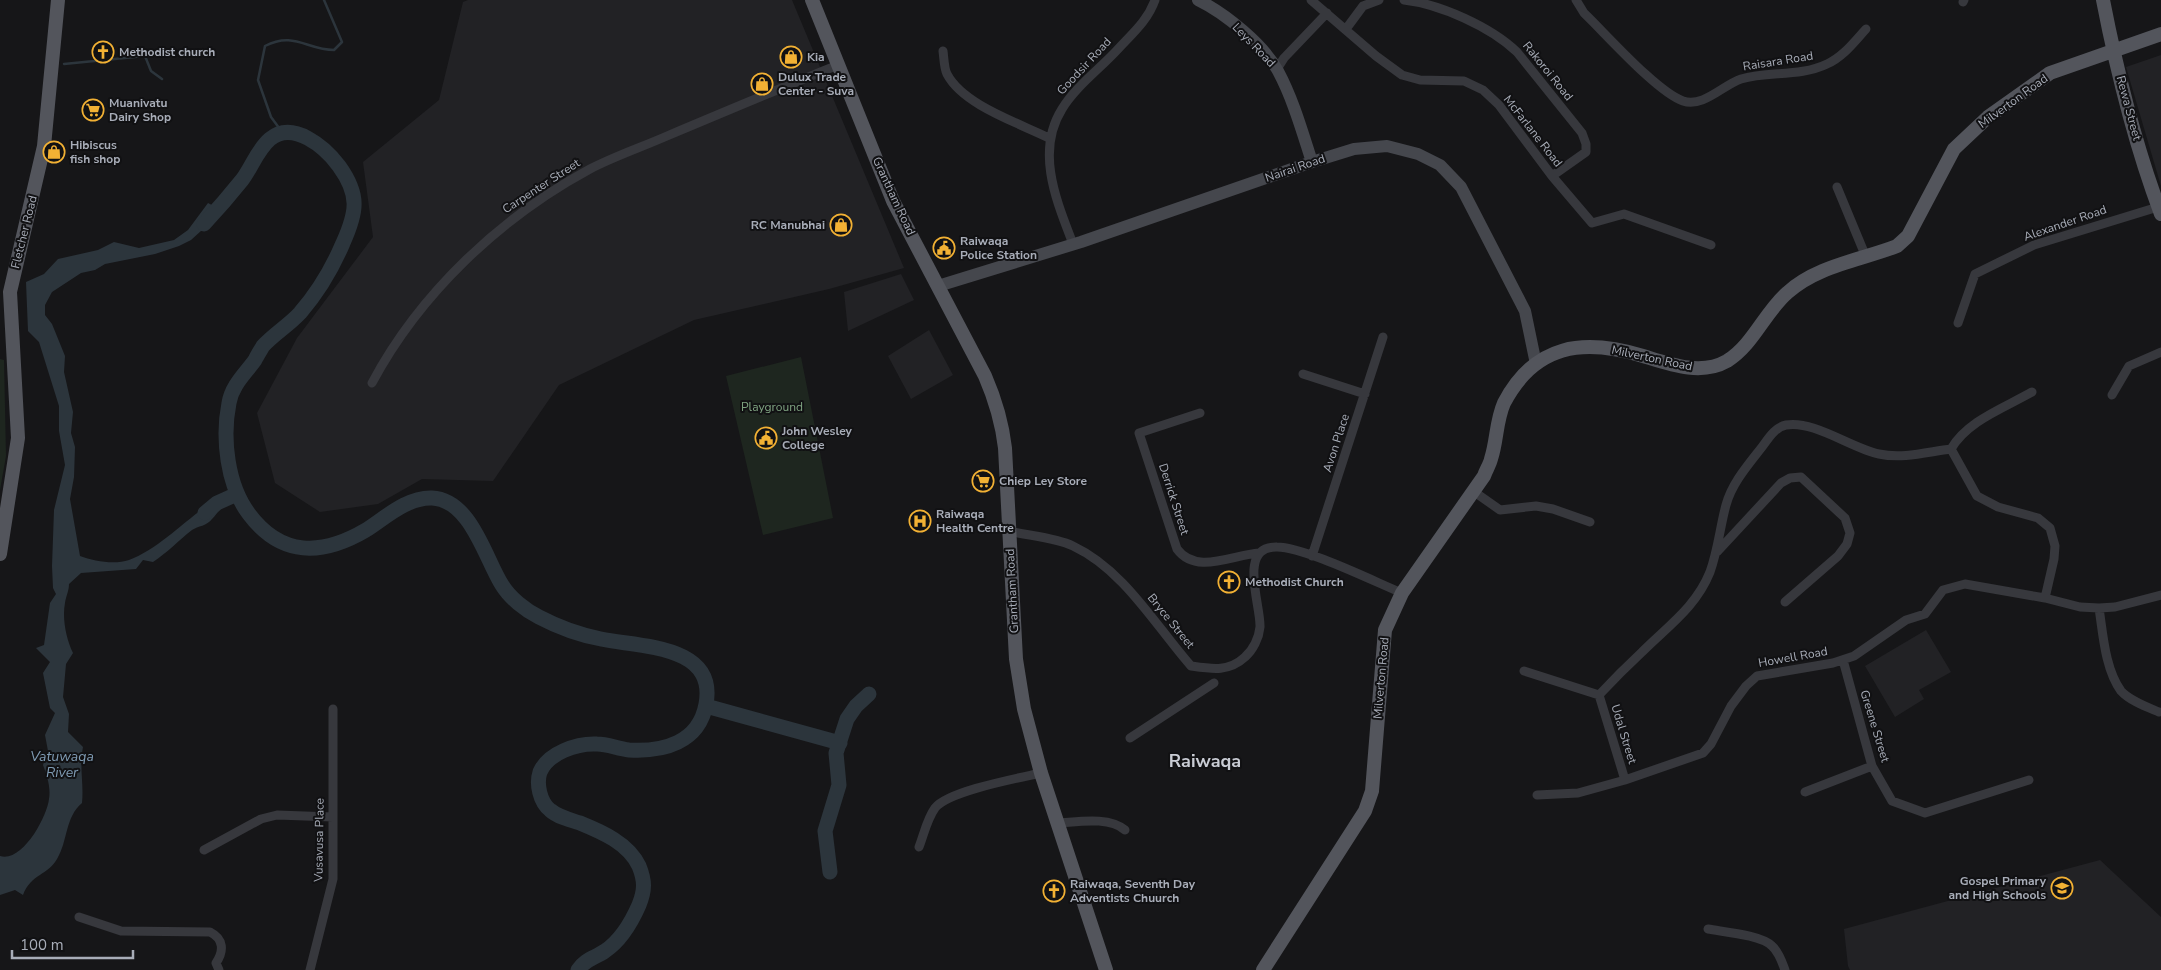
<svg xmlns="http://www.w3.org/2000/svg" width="2161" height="970" viewBox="0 0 2161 970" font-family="'Nunito Sans',sans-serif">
<rect width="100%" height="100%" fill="#161618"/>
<path fill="#222225" d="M468,0H792L904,268L829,289L694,320L559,385L493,481L422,479L378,504L320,512L275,483L257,413L297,338L373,237L363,162L439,100L463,2Z
M2161,55V186L2126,67Z
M901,274L914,300L848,331L844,292Z
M929,330L953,375L911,399L888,356Z
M1926,630L1951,672L1919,690L1924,699L1895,717L1865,666Z
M2100,860L2161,917V970H1850L1848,966L1844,929Z"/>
<path fill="#1e261f" d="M801,357L833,518L763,535L726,376Z
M0,359L4,360L6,456L0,490Z"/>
<path fill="#2c353c" d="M208,203L223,211L191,240L179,246L155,254L105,264L95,270L81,273L52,292L45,305V315L52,324L65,356L64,372L73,412L71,433L75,447L74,477L70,499L80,556C94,561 114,565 129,560C161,548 189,516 218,498L225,505C218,510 217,514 212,519C207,526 198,526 192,530C178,541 168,552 153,562L143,560L136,569L81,573L69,584C69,591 66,596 65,603C62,618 66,639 73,653L66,664L63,697L69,714L68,732L83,747C79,767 84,783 82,803C65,817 68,841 57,859C48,875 31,874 23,895L15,890L0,895V856C22,863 47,817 49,799C51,788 47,775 43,765L48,751L45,735L55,713L50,708L43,673L50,662L36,648L44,645L50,603L56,594L53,588L52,566L54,510L65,465L59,431V406L39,342L28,331L26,282L44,274L58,259L98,250L114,242L139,248L174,240L188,230Z"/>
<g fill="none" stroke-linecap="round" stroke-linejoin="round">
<path stroke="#2c353c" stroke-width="2.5" d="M64,64L145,56L151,71L162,79
M282,132L271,117L258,80L265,46C294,31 307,50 334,50L342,42L324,0"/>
<path stroke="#2c353c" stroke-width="15" d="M204,224C217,210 230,195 242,180C252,167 257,150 270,139C293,120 325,147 339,166C360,195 357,212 343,243C332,269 319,291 300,313C289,325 274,334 263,346C262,348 255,359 255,360C245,374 232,385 229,403C222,438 227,485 249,514C281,557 322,556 366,530C385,518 407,497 432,498C471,500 485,558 502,585C510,598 525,610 539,617C558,627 580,635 601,639C638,647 717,644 706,704C699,743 663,752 629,750C618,749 608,744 597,744C577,743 548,753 540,772C536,784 540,802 550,810C558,817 570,820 580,823C602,832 628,843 639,866C645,881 645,890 639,905C632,921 620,941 605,951C595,958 585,959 578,970
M205,513L217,503L237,494
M706,706L840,743
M830,872L825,831L839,785L836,753L847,719L856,706L869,694"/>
<path stroke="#37383d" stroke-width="9" d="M1311,0L1376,56L1402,75L1420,80L1464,81L1483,90L1499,105L1552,176L1592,223L1624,214L1711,245
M1404,0C1440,4 1491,27 1517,52L1582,133L1586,144V152L1552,176
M1576,0L1584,13C1606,34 1657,92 1683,101C1703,108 1723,85 1741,79C1769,71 1800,77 1827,64C1843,57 1854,42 1866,29
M1963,2L1964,0
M1346,29L1363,6L1379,0
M943,51C944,58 944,68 947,74C963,105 1019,123 1049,138
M1277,69L1284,58L1327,13
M1837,187L1866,257
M1073,244C1057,202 1035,152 1062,109C1076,86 1101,68 1119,48C1133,33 1148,20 1155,0
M1958,323L1975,274L2034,245L2158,207
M1303,374L1365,394
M372,383C420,293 501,217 590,169C615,156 642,147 667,136C724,112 781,88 838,65
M2112,395L2129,366L2161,352
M1200,413L1139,433L1177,549C1196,575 1232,555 1259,553
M1951,449L1977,496L1998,507L2038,518L2050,528L2055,546L2054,559L2045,598
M1473,491L1500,510L1536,506L1553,509L1590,522
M1009,531C1029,536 1054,537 1073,546C1124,570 1155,625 1191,666C1212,669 1229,672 1245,657C1253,650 1259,638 1260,627C1261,605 1237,546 1277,547C1304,547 1373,581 1402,593
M1717,552L1781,483L1790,478L1801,477L1845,518L1850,533L1847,544L1838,556L1785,602
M1312,556L1383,337
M2099,608C2103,634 2105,669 2121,691C2130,701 2147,707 2159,712
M1843,660L1872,766L1892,801L1925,813L2029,780
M1524,671L1599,695
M1599,695C1613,680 1627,666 1642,652C1668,626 1696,607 1710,572C1718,550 1720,527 1726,505C1732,483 1748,465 1762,447C1768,439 1775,427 1786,425C1814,420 1851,448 1879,454C1903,459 1927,452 1951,449C1967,421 2004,408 2032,392
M1599,695L1625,780
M1130,738L1214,683
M1805,792L1872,766
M1537,795L1578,793L1625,780L1703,753L1711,744L1731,706L1746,686L1757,676L1833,663L1854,656L1906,620L1925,614L1943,590L1965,584L2045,598L2080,607L2099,608L2115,607L2161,595
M1058,823C1077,822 1109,816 1125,830
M919,847C924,834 927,819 935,808C948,791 1019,778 1041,773
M204,850L261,819L277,815L333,817
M79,917L121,931L210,932C224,939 224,951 216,963L219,970
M1708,929C1724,932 1761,935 1772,946C1779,952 1782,962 1785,970
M310,970L333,879V709"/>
<path stroke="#45474d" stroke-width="12" d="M1198,0C1225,13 1264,45 1278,71C1293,99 1302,131 1312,162
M938,286L1081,242L1312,162L1354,149L1387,146L1418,154L1440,165L1461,187L1525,311L1536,364"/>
<path stroke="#53555c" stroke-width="14" d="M812,0L893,201L985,376C995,399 1002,422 1005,448L1016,659L1024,709L1041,773L1106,970
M2103,0C2117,72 2135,145 2161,214
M0,554L18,438L10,292L44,146L58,0
M1263,970L1365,811L1372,791L1385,630L1402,593L1484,476C1486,470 1490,464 1491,459C1497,441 1496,421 1504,403C1535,344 1583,338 1643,356C1669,364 1701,376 1727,361C1753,345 1765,312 1787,293C1816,266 1861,260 1897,246L1908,236L1954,149L1988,117L2050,73L2161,34"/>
</g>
<defs>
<g id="church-ring" transform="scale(1.125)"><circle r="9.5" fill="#111113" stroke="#f2b134" stroke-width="1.5"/><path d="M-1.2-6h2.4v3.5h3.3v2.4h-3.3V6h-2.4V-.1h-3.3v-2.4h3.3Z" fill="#f2b134"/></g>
<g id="shop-ring" transform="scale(1.125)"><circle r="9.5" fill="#111113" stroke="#f2b134" stroke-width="1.5"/><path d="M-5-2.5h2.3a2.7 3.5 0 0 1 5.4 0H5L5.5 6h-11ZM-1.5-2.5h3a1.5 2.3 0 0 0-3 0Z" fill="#f2b134"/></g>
<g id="supermarket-ring" transform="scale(1.125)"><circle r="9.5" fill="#111113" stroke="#f2b134" stroke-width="1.5"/><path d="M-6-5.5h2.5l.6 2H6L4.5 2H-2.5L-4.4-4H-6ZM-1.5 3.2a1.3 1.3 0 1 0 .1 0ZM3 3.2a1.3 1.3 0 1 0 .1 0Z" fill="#f2b134"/></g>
<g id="civic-ring" transform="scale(1.125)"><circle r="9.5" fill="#111113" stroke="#f2b134" stroke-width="1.5"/><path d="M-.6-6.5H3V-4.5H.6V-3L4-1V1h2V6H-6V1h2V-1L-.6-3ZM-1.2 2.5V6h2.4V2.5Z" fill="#f2b134"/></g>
<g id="hospital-ring" transform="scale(1.125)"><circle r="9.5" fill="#111113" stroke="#f2b134" stroke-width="1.5"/><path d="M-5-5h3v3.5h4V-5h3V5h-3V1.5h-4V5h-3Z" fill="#f2b134"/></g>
<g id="school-ring" transform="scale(1.125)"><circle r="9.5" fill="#111113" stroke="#f2b134" stroke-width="1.5"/><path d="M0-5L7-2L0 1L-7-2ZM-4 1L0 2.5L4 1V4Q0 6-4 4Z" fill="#f2b134"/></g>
</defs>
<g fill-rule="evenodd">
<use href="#church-ring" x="103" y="52"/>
<use href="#shop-ring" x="791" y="57"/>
<use href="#shop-ring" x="762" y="84"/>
<use href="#supermarket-ring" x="93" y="110"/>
<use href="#shop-ring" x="54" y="152"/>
<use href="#shop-ring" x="841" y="225"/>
<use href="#civic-ring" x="944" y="248"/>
<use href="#civic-ring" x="766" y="438"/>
<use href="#supermarket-ring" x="983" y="481"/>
<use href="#hospital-ring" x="920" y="521"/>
<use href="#church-ring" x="1229" y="582"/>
<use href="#school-ring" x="2062" y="888"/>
<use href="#church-ring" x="1054" y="891"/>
</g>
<g text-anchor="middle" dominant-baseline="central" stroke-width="4" stroke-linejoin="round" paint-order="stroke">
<g font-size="12" fill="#a8adb8" stroke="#111113">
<text transform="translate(1254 45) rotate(46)">Leys Road</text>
<text transform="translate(1778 61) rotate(-9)">Raisara Road</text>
<text transform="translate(1084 66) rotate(-47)">Goodsir Road</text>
<text transform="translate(1548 71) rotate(51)">Rakoroi Road</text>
<text transform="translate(2013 101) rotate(-36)">Milverton Road</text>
<text transform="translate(2129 108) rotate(75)">Rewa Street</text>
<text transform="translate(1533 131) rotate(52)">McFarlane Road</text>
<text transform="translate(1295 168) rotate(-19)">Nairai Road</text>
<text transform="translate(541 186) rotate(-33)">Carpenter Street</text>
<text transform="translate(894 196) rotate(65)">Grantham Road</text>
<text transform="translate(2065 223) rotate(-19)">Alexander Road</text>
<text transform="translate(24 232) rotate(-76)">Fletcher Road</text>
<text transform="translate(1652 358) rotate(12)">Milverton Road</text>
<text transform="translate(1336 443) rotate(-72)">Avon Place</text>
<text transform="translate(1174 499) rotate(72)">Derrick Street</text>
<text transform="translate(1012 591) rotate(-93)">Grantham Road</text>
<text transform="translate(1171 621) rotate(51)">Bryce Street</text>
<text transform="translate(1793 657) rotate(-10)">Howell Road</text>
<text transform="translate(1381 678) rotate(-85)">Milverton Road</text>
<text transform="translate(1875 726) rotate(73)">Greene Street</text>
<text transform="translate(1624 734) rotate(73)">Udal Street</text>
<text transform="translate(319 840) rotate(-89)">Vusavusa Place</text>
</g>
<g font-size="12" font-weight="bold" fill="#a8adb8" stroke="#111113" text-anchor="start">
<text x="119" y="52">Methodist church</text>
<text x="807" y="57">Kia</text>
<text x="778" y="77">Dulux Trade<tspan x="778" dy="14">Center - Suva</tspan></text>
<text x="109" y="103">Muanivatu<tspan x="109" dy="14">Dairy Shop</tspan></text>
<text x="70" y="145">Hibiscus<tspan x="70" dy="14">fish shop</tspan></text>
<text x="825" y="225" text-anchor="end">RC Manubhai</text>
<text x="960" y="241">Raiwaqa<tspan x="960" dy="14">Police Station</tspan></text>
<text x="782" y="431">John Wesley<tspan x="782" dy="14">College</tspan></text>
<text x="999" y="481">Chiep Ley Store</text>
<text x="936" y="514">Raiwaqa<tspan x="936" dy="14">Health Centre</tspan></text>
<text x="1245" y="582">Methodist Church</text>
<text x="2046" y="881" text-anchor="end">Gospel Primary<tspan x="2046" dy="14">and High Schools</tspan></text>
<text x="1070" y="884">Raiwaqa, Seventh Day<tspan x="1070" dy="14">Adventists Chuurch</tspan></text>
</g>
<g font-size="12" fill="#7fa381" stroke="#111113">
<text x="772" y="407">Playground</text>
</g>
<g font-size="14" font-style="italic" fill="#7f9bb3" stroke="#111113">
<text x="62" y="756">Vatuwaqa<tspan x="62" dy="16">River</tspan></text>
</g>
<g font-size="18" font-weight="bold" fill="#c9ccd4" stroke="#111113">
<text x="1205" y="761">Raiwaqa</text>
</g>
</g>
<path d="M12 950v8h121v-8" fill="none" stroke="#a8adb8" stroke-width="2.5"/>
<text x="20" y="950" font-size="15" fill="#a8adb8" stroke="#111113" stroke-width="4" paint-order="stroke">100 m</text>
</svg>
